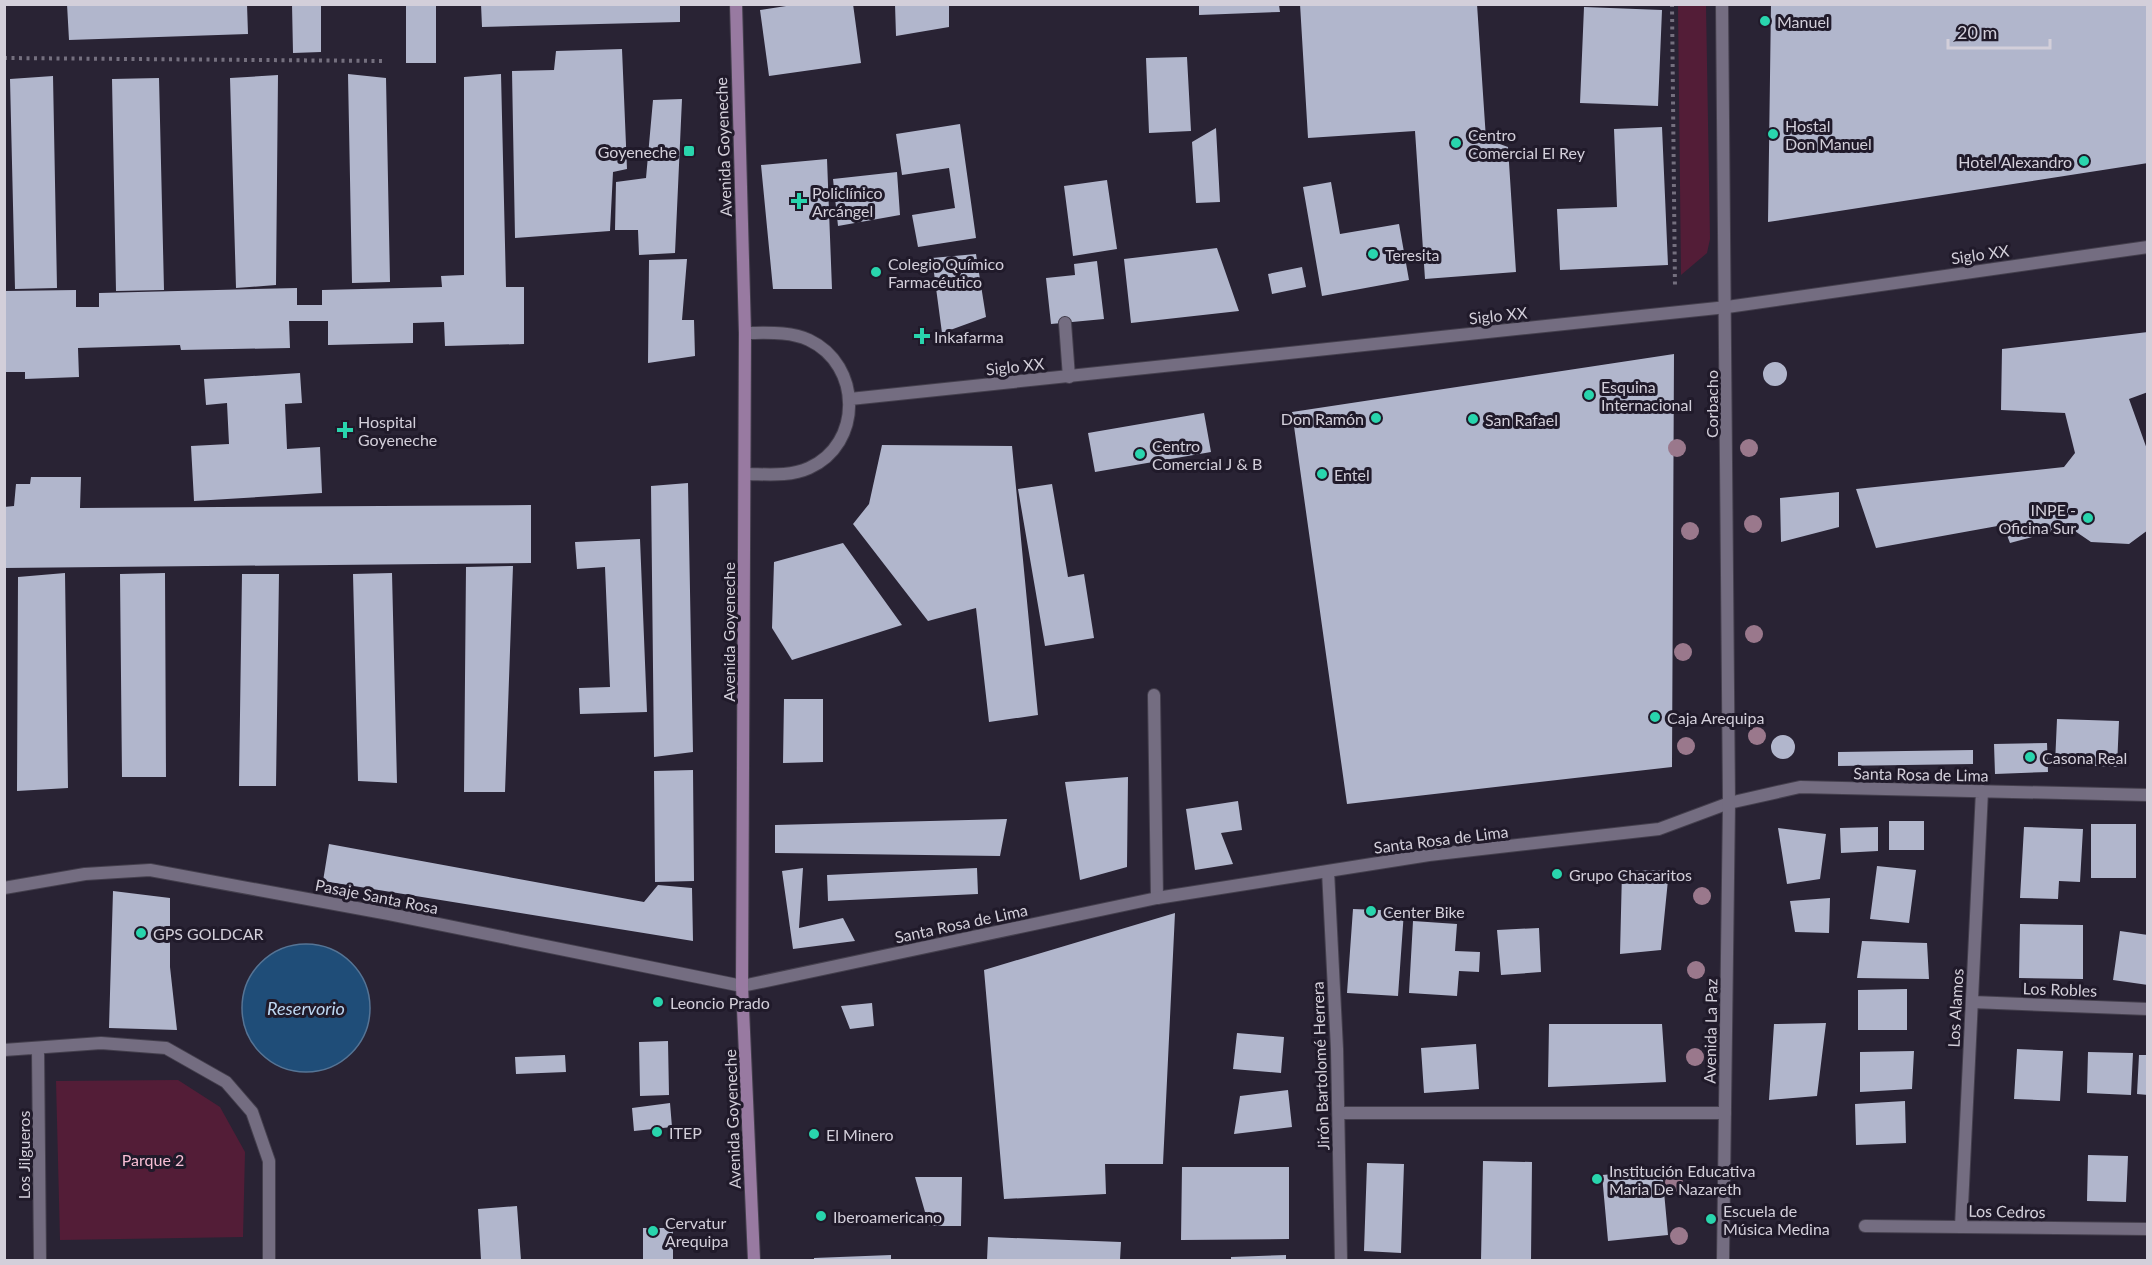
<svg xmlns="http://www.w3.org/2000/svg" width="2152" height="1265" viewBox="0 0 2152 1265" font-family="Lato,sans-serif">
<rect width="100%" height="100%" fill="#292334"/>
<path fill="#531d37" d="M1678,5H1706L1710,239L1707,253L1681,275Z
M178,1080L220,1107L245,1152L243,1237L60,1240L56,1081Z"/>
<path fill="#1f4d78" stroke="#557495" stroke-width="1.5" d="M242 1008a64 64 0 1 1 128 0a64 64 0 1 1-128 0Z"/>
<path fill="#b1b6cc" d="M67,4H247L248,34L69,40Z
M292,4H321V52L293,53Z
M406,4H436V63H406Z
M481,4H680V22L482,27Z
M799,4H853L861,63L769,76L760,10Z
M895,4H949V27L896,36Z
M1300,4H1477L1486,139L1508,147L1516,272L1425,279L1415,131L1308,138Z
M1771,4H2148V163L1768,222Z
M1199,5H1279L1280,12L1199,15Z
M1584,7L1662,10L1658,106L1580,103Z
M622,49L627,169L613,172L610,231L515,238L512,71L554,70L556,51Z
M1187,57L1191,131L1149,133L1146,58Z
M348,74L386,78L390,282L352,283Z
M501,74L506,287H524V344L445,346L444,322L413,323V343L328,345V321H289L290,348L181,350L180,345L78,348L79,377L25,379V372H5V291L76,290V307H99V293L297,288V305H322V290L442,287L441,276L464,275V77Z
M278,75L276,285L236,288L230,78Z
M53,76L57,288L15,289L10,79Z
M159,78L164,290L116,291L112,79Z
M682,99L675,253L639,255L638,230H615L616,182L646,178L653,100Z
M960,124L976,238L918,247L912,215L955,208L949,168L902,175L896,134Z
M1662,127L1668,265L1560,270L1557,209L1617,207L1614,129Z
M1216,128L1220,202L1196,203L1192,142Z
M827,159L832,289H773L761,165Z
M897,172L900,215L838,226L833,179Z
M1107,180L1117,249L1073,256L1064,186Z
M1331,182L1340,234L1399,224L1409,280L1322,296L1303,187Z
M1217,248L1239,311L1131,323L1124,259Z
M976,254L986,317L942,333L932,258Z
M687,259L682,320H694L695,356L648,363L649,260Z
M1097,261L1104,319L1051,324L1046,278L1075,275L1074,264Z
M1302,267L1306,287L1272,294L1268,274Z
M2148,332V392L2129,399L2148,452V530L2129,544L2091,542L2069,527L2010,543L2003,525L1876,548L1856,489L2064,467L2075,453L2065,413L2001,410L2002,349Z
M1674,354L1672,767L1347,804L1292,412Z
M1763 374a12 12 0 1 1 24 0a12 12 0 1 1-24 0Z
M300,373L302,403L285,404L287,449L320,447L322,493L194,501L191,446L229,444L227,403L206,405L204,379Z
M1204,413L1211,452L1095,472L1088,433Z
M882,445L1012,446L1038,715L989,722L976,608L928,621L853,524L869,504Z
M31,477H81L80,508L531,505V563L4,568V507L14,506L16,484H30Z
M688,483L693,752L654,757L651,486Z
M1052,484L1068,577L1084,574L1094,638L1045,646L1018,489Z
M1839,492V527L1781,542L1780,498Z
M640,539L647,712L580,714L579,688L610,687L605,567L577,569L575,542Z
M843,543L902,625L792,660L772,628L774,562Z
M513,566L505,792H464L466,567Z
M65,573L68,788L17,791L18,577Z
M165,573L166,777H122L120,574Z
M392,573L397,783L358,781L353,574Z
M242,574H279L276,786H239Z
M784,699H823V762L783,763Z
M2057,719L2119,721L2117,767L2055,764Z
M1771 747a12 12 0 1 1 24 0a12 12 0 1 1-24 0Z
M2047,743L2048,772L1995,774L1994,744Z
M1973,750V764L1838,766V752Z
M693,770L694,881L655,882L654,771Z
M1128,777L1127,867L1080,880L1065,782Z
M1238,801L1242,830L1221,833L1233,864L1195,870L1186,809Z
M1007,819L1000,856L775,853V825Z
M1889,821H1924V850H1889Z
M2091,824H2136V878H2091Z
M1878,827V851L1841,853L1840,828Z
M2024,827L2083,829L2080,882L2059,881L2058,899L2020,898Z
M1778,828L1826,834L1820,879L1787,884Z
M329,844L644,902L658,885L692,888L693,941L323,881Z
M1877,866L1916,870L1909,923L1870,919Z
M803,868L799,928L843,918L855,941L793,949L782,871Z
M977,868L978,894L828,901L827,875Z
M1669,870L1661,950L1620,954L1622,871Z
M113,891L170,898V967L177,1030L109,1028Z
M1830,898L1829,933L1795,932L1790,901Z
M1353,909L1404,911L1398,996L1347,993Z
M1175,913L1163,1164H1105L1106,1194L1004,1199L984,970Z
M1413,921L1457,924L1455,951L1480,952L1479,972L1459,971L1457,996L1409,993Z
M2020,924L2083,925V979L2019,978Z
M1539,928L1541,972L1501,975L1497,930Z
M2120,931L2148,935V985L2113,980Z
M1862,941L1927,943L1929,979L1857,978Z
M1907,989V1030H1858V990Z
M872,1003L874,1026L850,1029L841,1006Z
M1826,1023L1817,1096L1769,1100L1774,1024Z
M1549,1024H1662L1666,1082L1548,1087Z
M1237,1033L1284,1037L1281,1073L1233,1069Z
M668,1041L669,1095L640,1096L639,1042Z
M1476,1044L1479,1089L1424,1093L1421,1048Z
M2017,1049L2063,1051L2060,1101L2014,1099Z
M1914,1051L1912,1089L1860,1092V1052Z
M2088,1052L2133,1053L2131,1095L2087,1093Z
M565,1055L566,1072L516,1074L515,1057Z
M2139,1055H2148V1095L2137,1094Z
M1288,1090L1292,1127L1234,1134L1240,1096Z
M1905,1101L1906,1143L1856,1145L1855,1104Z
M670,1103L672,1127L634,1131L632,1108Z
M2088,1155L2128,1156L2126,1202L2087,1201Z
M1483,1161L1532,1162L1531,1260H1481Z
M1367,1163L1404,1164L1401,1253L1364,1251Z
M1182,1167H1289V1239L1181,1240Z
M1662,1170L1668,1235L1608,1241L1602,1175Z
M915,1177H962L961,1226H929Z
M517,1206L521,1260H481L478,1209Z
M643,1228H673V1260H643Z
M988,1237L1121,1242L1120,1260H987Z
M891,1255V1260H814V1258Z
M1286,1255V1260H1231V1257Z"/>
<g fill="none" stroke-linecap="round" stroke-linejoin="round">
<g stroke="#443f4d" stroke-width="14">
<path id="service" d="M1065,323L1069,377
M1154,695L1157,898
M4,888L85,874L150,870L389,914L742,986
M1339,1113H1725"/>
</g>
<g stroke="#443f4d" stroke-width="14">
<path id="minor" d="M850,399L1727,307L2148,247
M745,474C766,474 789,477 809,468C863,444 862,365 809,340C790,331 766,333 745,333
M1328,871L1337,1049L1341,1260
M742,986L1157,898L1429,855L1659,829L1729,803L1800,787L2148,795
M1972,1002L2148,1009
M4,1050L101,1043L166,1048L226,1082L252,1112L269,1161V1260
M38,1050L40,1260
M1865,1226L2148,1229
M1961,1227L1982,791"/>
</g>
<g stroke="#443f4d" stroke-width="14">
<path id="tertiary" d="M1722,4L1729,803L1723,1260"/>
</g>
<g stroke="#443f4d" stroke-width="14">
<path id="secondary" d="M736,4L745,333L742,986L754,1260"/>
</g>
<path stroke="#746f7e" stroke-width="4" stroke-dasharray="3 4.5" stroke-linecap="butt" d="M1672,4L1675,289
M4,58L386,61"/>
<use href="#service" stroke="#746d81" stroke-width="12"/>
<use href="#minor" stroke="#746d81" stroke-width="12"/>
<use href="#tertiary" stroke="#746d81" stroke-width="12"/>
<use href="#secondary" stroke="#987aa1" stroke-width="12"/>
</g>
<g fill="#9a788c">
<circle cx="1677" cy="448" r="9"/>
<circle cx="1749" cy="448" r="9"/>
<circle cx="1753" cy="524" r="9"/>
<circle cx="1690" cy="531" r="9"/>
<circle cx="1754" cy="634" r="9"/>
<circle cx="1683" cy="652" r="9"/>
<circle cx="1757" cy="736" r="9"/>
<circle cx="1686" cy="746" r="9"/>
<circle cx="1702" cy="896" r="9"/>
<circle cx="1696" cy="970" r="9"/>
<circle cx="1695" cy="1057" r="9"/>
<circle cx="1674" cy="1183" r="9"/>
<circle cx="1679" cy="1236" r="9"/>
</g>
<g fill="#29d5ad" stroke="#201a2a" stroke-width="2">
<circle cx="1765" cy="21" r="6"/>
<circle cx="1773" cy="134" r="6"/>
<circle cx="1456" cy="143" r="6"/>
<rect x="683" y="145" width="12" height="12" rx="3"/>
<circle cx="2084" cy="161" r="6"/>
<path d="M796 192h6v6h6v6h-6v6h-6v-6h-6v-6h6z"/>
<circle cx="1373" cy="254" r="6"/>
<circle cx="876" cy="272" r="6"/>
<path d="M919 327h6v6h6v6h-6v6h-6v-6h-6v-6h6z"/>
<circle cx="1589" cy="395" r="6"/>
<circle cx="1376" cy="418" r="6"/>
<circle cx="1473" cy="419" r="6"/>
<path d="M342 421h6v6h6v6h-6v6h-6v-6h-6v-6h6z"/>
<circle cx="1140" cy="454" r="6"/>
<circle cx="1322" cy="474" r="6"/>
<circle cx="2088" cy="518" r="6"/>
<circle cx="1655" cy="717" r="6"/>
<circle cx="2030" cy="757" r="6"/>
<circle cx="1557" cy="874" r="6"/>
<circle cx="1371" cy="911" r="6"/>
<circle cx="141" cy="933" r="6"/>
<circle cx="658" cy="1002" r="6"/>
<circle cx="657" cy="1132" r="6"/>
<circle cx="814" cy="1134" r="6"/>
<circle cx="1597" cy="1179" r="6"/>
<circle cx="821" cy="1216" r="6"/>
<circle cx="1711" cy="1219" r="6"/>
<circle cx="653" cy="1231" r="6"/>
</g>
<g text-anchor="middle" dominant-baseline="central" stroke-width="6" stroke-linejoin="round" paint-order="stroke">
<g font-size="16" fill="#d3cfda" stroke="#201a2a" text-anchor="start">
<text x="1777" y="21">Manuel</text>
<text x="1785" y="125">Hostal<tspan x="1785" dy="18">Don Manuel</tspan></text>
<text x="1468" y="134">Centro<tspan x="1468" dy="18">Comercial El Rey</tspan></text>
<text x="677" y="151" text-anchor="end">Goyeneche</text>
<text x="2072" y="161" text-anchor="end">Hotel Alexandro</text>
<text x="812" y="192">Policlínico<tspan x="812" dy="18">Arcángel</tspan></text>
<text x="1385" y="254">Teresita</text>
<text x="888" y="263">Colegio Químico<tspan x="888" dy="18">Farmacéutico</tspan></text>
<text x="934" y="336">Inkafarma</text>
<text x="1601" y="386">Esquina<tspan x="1601" dy="18">Internacional</tspan></text>
<text x="1364" y="418" text-anchor="end">Don Ramón</text>
<text x="1485" y="419">San Rafael</text>
<text x="358" y="421">Hospital<tspan x="358" dy="18">Goyeneche</tspan></text>
<text x="1152" y="445">Centro<tspan x="1152" dy="18">Comercial J &amp; B</tspan></text>
<text x="1334" y="474">Entel</text>
<text x="2076" y="509" text-anchor="end">INPE -<tspan x="2076" dy="18">Oficina Sur</tspan></text>
<text x="1667" y="717">Caja Arequipa</text>
<text x="2042" y="757">Casona Real</text>
<text x="1569" y="874">Grupo Chacaritos</text>
<text x="1383" y="911">Center Bike</text>
<text x="153" y="933">GPS GOLDCAR</text>
<text x="670" y="1002">Leoncio Prado</text>
<text x="669" y="1132">ITEP</text>
<text x="826" y="1134">El Minero</text>
<text x="1609" y="1170">Institución Educativa<tspan x="1609" dy="18">Maria De Nazareth</tspan></text>
<text x="1723" y="1210">Escuela de<tspan x="1723" dy="18">Música Medina</tspan></text>
<text x="833" y="1216">Iberoamericano</text>
<text x="665" y="1222">Cervatur<tspan x="665" dy="18">Arequipa</tspan></text>
</g>
<g font-size="16" fill="#d3cfda" stroke="#201a2a">
<text transform="translate(723 147) rotate(-92)">Avenida Goyeneche</text>
<text transform="translate(1980 254) rotate(-8)">Siglo XX</text>
<text transform="translate(1498 315) rotate(-6)">Siglo XX</text>
<text transform="translate(1015 366) rotate(-6)">Siglo XX</text>
<text transform="translate(1711 404) rotate(-90)">Corbacho</text>
<text transform="translate(728 632) rotate(-90)">Avenida Goyeneche</text>
<text transform="translate(1921 774) rotate(1)">Santa Rosa de Lima</text>
<text transform="translate(1441 839) rotate(-7)">Santa Rosa de Lima</text>
<text transform="translate(377 896) rotate(11)">Pasaje Santa Rosa</text>
<text transform="translate(961 923) rotate(-12)">Santa Rosa de Lima</text>
<text transform="translate(2060 989) rotate(2)">Los Robles</text>
<text transform="translate(1955 1008) rotate(-87)">Los Alamos</text>
<text transform="translate(1710 1031) rotate(-89)">Avenida La Paz</text>
<text transform="translate(1320 1066) rotate(-92)">Jirón Bartolomé Herrera</text>
<text transform="translate(732 1119) rotate(-92)">Avenida Goyeneche</text>
<text transform="translate(23 1155) rotate(-90)">Los Jilgueros</text>
<text transform="translate(2007 1211) rotate(1)">Los Cedros</text>
</g>
<g font-size="16" fill="#f7bed4" stroke="#201a2a">
<text x="153" y="1159">Parque 2</text>
</g>
<g font-size="18" font-style="italic" fill="#bdd7f2" stroke="#201a2a">
<text x="306" y="1008">Reservorio</text>
</g>
</g>
<rect width="2152" height="1265" fill="none" stroke="#d3cfda" stroke-width="12"/>
<path d="M1948 39v9h102v-9" fill="none" stroke="#d3cfda" stroke-width="3"/>
<text x="1957" y="39" font-size="18" fill="#d3cfda" stroke="#201a2a" stroke-width="4.5" paint-order="stroke">20 m</text>
</svg>
